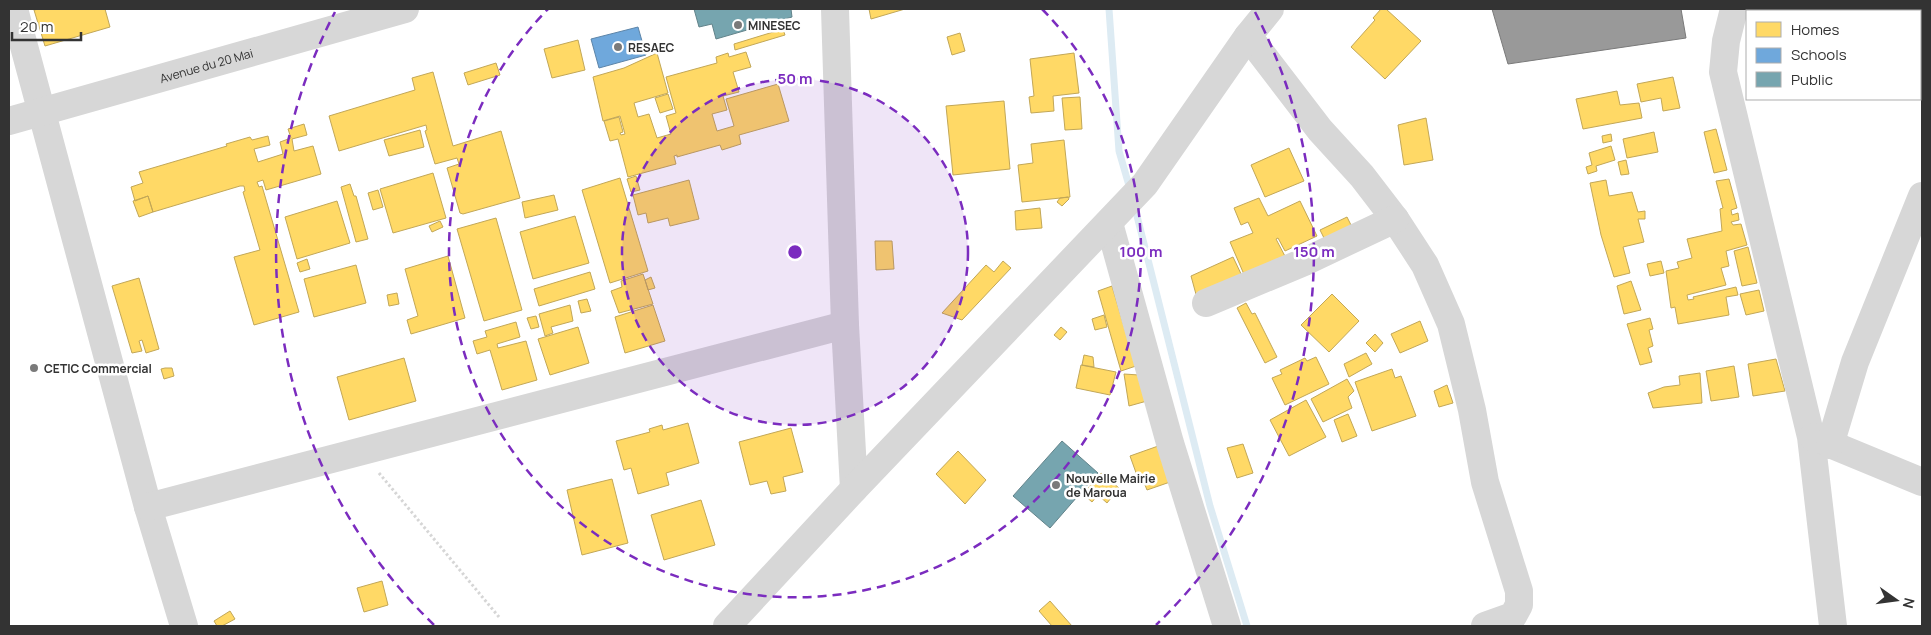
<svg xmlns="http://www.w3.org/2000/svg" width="1931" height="635" viewBox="0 0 1931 635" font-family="Manrope,sans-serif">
<rect width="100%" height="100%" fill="#fff"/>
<path fill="#ffd966" stroke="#c2a757" d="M39,9H105L110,27L45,46L34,10Z
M869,9H905L871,19Z
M1381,9H1386L1421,41L1385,79L1351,47L1375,20L1373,18Z
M783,29L785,35L735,50L734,44Z
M960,33L965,51L952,55L947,37Z
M578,40L585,70L552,78L544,49Z
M746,52L751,67L733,72L739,92L723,96L727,110L712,114L717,131L734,126L726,99L778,84L789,121L739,135L741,144L722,150L720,145L677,157V155L674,156L676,164L628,177L618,139L610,141L604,121L619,117L623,132L620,133L621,135L625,134L620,116L603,121L593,77L624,68L657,53L668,93L634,103L638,117L649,114L657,138L671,134L666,116L676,113L666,77L717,63L716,57L728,53L729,57Z
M1074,53L1079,93L1053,96L1054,111L1031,113L1029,97L1034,96L1030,59Z
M496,63L500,75L468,85L464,73Z
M433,72L453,146L501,131L520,198L463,214L460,213L447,168L459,164L457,158L435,164L425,131L427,130L426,125L339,151L329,116L415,90L412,78Z
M1673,77L1680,108L1663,111L1661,98L1641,102L1637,84Z
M1617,91L1620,105L1639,103L1642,118L1583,129L1576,99Z
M668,94L673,109L660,113L655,98Z
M1080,97L1082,129L1065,130L1062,98Z
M1004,101L1010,169L953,175L946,106Z
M1426,118L1433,160L1404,165L1398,125Z
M304,124L307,135L292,139L294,151L313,146L321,174L266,190L263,180L257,182L259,187L262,186L299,312L254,325L234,257L260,250L243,192L245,191L244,186H240L153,212L148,196L135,201L131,187L143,183L139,172L227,146L226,144L250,137L252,140L268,136L270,145L254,149L258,162L283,154L280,142L291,138L288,129Z
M1716,129L1727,170L1714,173L1704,132Z
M420,130L424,147L389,156L384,140Z
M1654,132L1658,152L1627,158L1623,139Z
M1611,134L1612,141L1603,143L1602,136Z
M1064,140L1070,197L1022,202L1018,165L1033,163L1031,144Z
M1611,146L1615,160L1596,166L1597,171L1588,174L1586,167L1592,165L1589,153Z
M1289,148L1304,181L1265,197L1251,165Z
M1626,160L1629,174L1621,175L1618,162Z
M433,173L446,218L393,233L380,189Z
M636,176L640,190L631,192L627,179Z
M620,178L648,271L610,283L582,190Z
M1729,179L1737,208L1731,210L1732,215L1738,213L1739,220L1731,222L1733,225L1741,224L1747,245L1726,251L1729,266L1721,268L1726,285L1687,295L1688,300L1694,299L1693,297L1736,287L1738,295L1726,297L1729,315L1678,324L1675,307L1671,308L1666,271L1679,268L1677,262L1692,258L1687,239L1722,231L1720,209L1723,208L1716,181Z
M689,180L699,219L670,226L668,218L648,223L646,213L638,215L633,195Z
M1606,180L1609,196L1632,192L1638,212L1645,211V219H1638L1644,242L1623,247L1630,273L1614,277L1601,235L1590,183Z
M350,184L354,196H356L368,239L356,242L341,187Z
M378,190L383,207L373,210L368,193Z
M554,195L558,210L525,218L522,202Z
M148,196L153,212L139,217L133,201Z
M1068,197L1069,199L1062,206L1057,202L1060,198Z
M1259,198L1268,216L1300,201L1317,236L1285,251L1278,238L1276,239L1287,260L1246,279L1230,242L1253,233L1248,222L1241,225L1234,208Z
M337,201L350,243L297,259L285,217Z
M1040,208L1042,228L1016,230L1015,211Z
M575,216L589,263L533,279L520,232Z
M1347,217L1355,233L1328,246L1320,230Z
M496,218L522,310L484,321L457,229Z
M440,221L443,227L432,232L429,226Z
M875,241H892L894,269L876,270Z
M1748,247L1757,283L1742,286L1734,251Z
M448,256L465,318L411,334L407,320L418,316L405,269Z
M1233,257L1243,278L1197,298L1191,276Z
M307,259L310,269L300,272L297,263Z
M1003,261L1011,268L962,320L942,313L986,265L994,272Z
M1661,261L1664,273L1650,276L1647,264Z
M356,265L366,303L314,317L304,279Z
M590,272L595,289L539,306L534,289Z
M643,274L653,304L619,313L611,291L622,287L621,281Z
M651,277L655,288L648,290L645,280Z
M139,278L159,349L146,353L142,340L139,341L142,351L132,353L112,286Z
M1631,281L1641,310L1624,314L1617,286Z
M1112,286L1136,366L1121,371L1098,291Z
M1759,290L1764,311L1746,315L1740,294Z
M397,293L399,304L389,306L387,295Z
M1332,294L1359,321L1329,352L1301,325Z
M587,299L591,311L581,313L578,301Z
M1246,303L1252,314L1255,313L1277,357L1265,363L1237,308Z
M570,305L573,321L551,327L553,333L545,336L539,314Z
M653,305L665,341L625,353L615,317Z
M1104,315L1107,327L1095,330L1092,319Z
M536,316L539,327L531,329L527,318Z
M1650,318L1653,329L1649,330L1653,346L1648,348L1652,362L1640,365L1627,324Z
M1420,321L1428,341L1400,353L1391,334Z
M516,322L520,337L497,344L498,348L526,341L537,380L502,390L490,350L477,354L473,341L487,337L485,331Z
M578,327L589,363L550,375L538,339Z
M1061,327L1067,332L1060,340L1054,335Z
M1375,334L1383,343L1375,352L1366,343Z
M1366,353L1372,364L1349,377L1344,364Z
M1084,355L1093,357L1094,367L1082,365Z
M1316,357L1329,384L1285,405L1272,378L1282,374L1280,370L1305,358L1307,361Z
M404,358L416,401L349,420L337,377Z
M1776,359L1785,391L1753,396L1748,364Z
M1081,365L1116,372L1110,395L1076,388Z
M1734,366L1739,397L1711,401L1706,371Z
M165,368H172L174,376L164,379L161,369Z
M1392,369L1395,378L1401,376L1416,416L1372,431L1355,382Z
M1700,373L1702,403L1653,408L1648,393L1664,387L1680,385L1679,376Z
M1124,374L1139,375L1147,401L1129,406Z
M1347,379L1354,391L1348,397L1352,408L1323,422L1311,399Z
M1447,385L1453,403L1439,407L1434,391Z
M1306,400L1326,437L1289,456L1270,420Z
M1348,414L1357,436L1342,442L1334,420Z
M688,423L699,463L666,473L669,485L638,494L631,468L624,470L616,441L650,432L649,429L662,425L663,430Z
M791,428L803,472L783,477L786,491L771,494L767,481L750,485L739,442Z
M1243,444L1253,473L1237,478L1227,448Z
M1161,445L1173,481L1147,490L1143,480L1139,481L1130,456Z
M958,451L986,480L965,504L936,474Z
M1101,473L1119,488L1107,503L1098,495L1092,502L1083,494Z
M612,479L628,543L582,555L567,490Z
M701,500L715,545L664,560L651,515Z
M382,581L388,605L364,612L357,588Z
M1050,601L1072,626H1052L1039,611Z
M230,611L235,619L222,626H217L214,621Z"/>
<path fill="#6fa8dc" stroke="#5d85a9" d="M638,27L646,55L599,68L591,39Z"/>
<path fill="#76a5af" stroke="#62838a" d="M694,9H791L792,17L716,39L712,24L699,27Z
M1062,441L1098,473L1050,528L1013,496Z"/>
<path fill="#999" stroke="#7a7a7a" d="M1492,9H1681L1686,38L1508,64Z"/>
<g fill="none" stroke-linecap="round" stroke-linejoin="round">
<path stroke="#ddebf3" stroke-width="7" d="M1109,9L1119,151L1130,189
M1134,204L1210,506L1247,626"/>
<path stroke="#d6d6d6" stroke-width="3" stroke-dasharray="2.5 2.5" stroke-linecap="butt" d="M379,473L499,617"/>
<g stroke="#d7d7d7" stroke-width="28">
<path d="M14,9L148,507L184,626"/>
<path d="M835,9L845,325L854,489"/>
<path d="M1734,9L1726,41L1723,72L1811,437L1833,626"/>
<path d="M1248,36L1320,130L1362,176L1395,219L1425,265L1451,324L1472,410L1485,482L1519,591V605L1513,616L1485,626"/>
<path id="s1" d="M9,121L405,9"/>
<path d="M1109,223L1170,443L1227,626"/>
<path d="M1206,303L1304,262L1395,219"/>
<path d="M1813,437L1922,482"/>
<path d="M1830,445L1855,362L1922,196"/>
<path d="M148,507L845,325"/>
<path d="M727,626L854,489L1145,184L1248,36L1270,9"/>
</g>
</g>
<circle cx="795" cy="252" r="173" fill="#7b2cbf" fill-opacity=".12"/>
<g fill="none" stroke="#7b2cbf" stroke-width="2.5" stroke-dasharray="9 6">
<circle cx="795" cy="252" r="173"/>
<path d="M1042 9A346 346 0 1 1 548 9"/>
<path d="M434 625A519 519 0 0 1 335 12M1255 12A519 519 0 0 1 1156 625"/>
</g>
<g fill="#7a7a7a" stroke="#fff" stroke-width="2">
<circle cx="738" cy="25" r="5"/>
<circle cx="618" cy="47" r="5"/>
<circle cx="34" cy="368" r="5"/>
<circle cx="1056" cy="485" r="5"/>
</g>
<g text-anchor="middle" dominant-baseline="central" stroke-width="5" stroke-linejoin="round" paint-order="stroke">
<g font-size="12" font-weight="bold" fill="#333" stroke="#fff" text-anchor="start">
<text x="748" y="25">MINESEC</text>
<text x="628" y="47">RESAEC</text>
<text x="44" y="368">CETIC Commercial</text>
<text x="1066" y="478">Nouvelle Mairie<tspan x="1066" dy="14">de Maroua</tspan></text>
</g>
<g font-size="12" fill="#333" stroke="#fff">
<text stroke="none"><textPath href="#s1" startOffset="205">Avenue du 20 Mai</textPath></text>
</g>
</g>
<circle cx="795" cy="252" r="8" fill="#7b2cbf" stroke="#fff" stroke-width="2.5"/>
<g font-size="15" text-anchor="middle" font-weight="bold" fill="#7b2cbf" stroke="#fff" stroke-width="5" stroke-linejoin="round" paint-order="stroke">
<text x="795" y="84">50 m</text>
<text x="1141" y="257">100 m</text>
<text x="1314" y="257">150 m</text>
</g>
<rect width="1931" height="635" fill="none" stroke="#333333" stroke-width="20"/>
<rect x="1746" y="10" width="175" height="90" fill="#ffffff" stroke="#adadad"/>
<rect x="1756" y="22" width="25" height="15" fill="#ffd966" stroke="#adadad"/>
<text x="1791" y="35" font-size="15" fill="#333333">Homes</text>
<rect x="1756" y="48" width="25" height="15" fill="#6fa8dc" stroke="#adadad"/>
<text x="1791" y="60" font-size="15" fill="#333333">Schools</text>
<rect x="1756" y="72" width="25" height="15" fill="#76a5af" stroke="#adadad"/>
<text x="1791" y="85" font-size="15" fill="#333333">Public</text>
<g transform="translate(1896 600) rotate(104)" stroke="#ffffff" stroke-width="4" paint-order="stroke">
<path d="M0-4L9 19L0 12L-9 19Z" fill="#333333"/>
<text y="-8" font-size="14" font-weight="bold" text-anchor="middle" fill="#333333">N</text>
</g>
<path d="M12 32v8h69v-8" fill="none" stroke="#333333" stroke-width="2.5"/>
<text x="20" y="32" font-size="15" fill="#333333" stroke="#ffffff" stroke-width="4" paint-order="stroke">20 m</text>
</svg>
